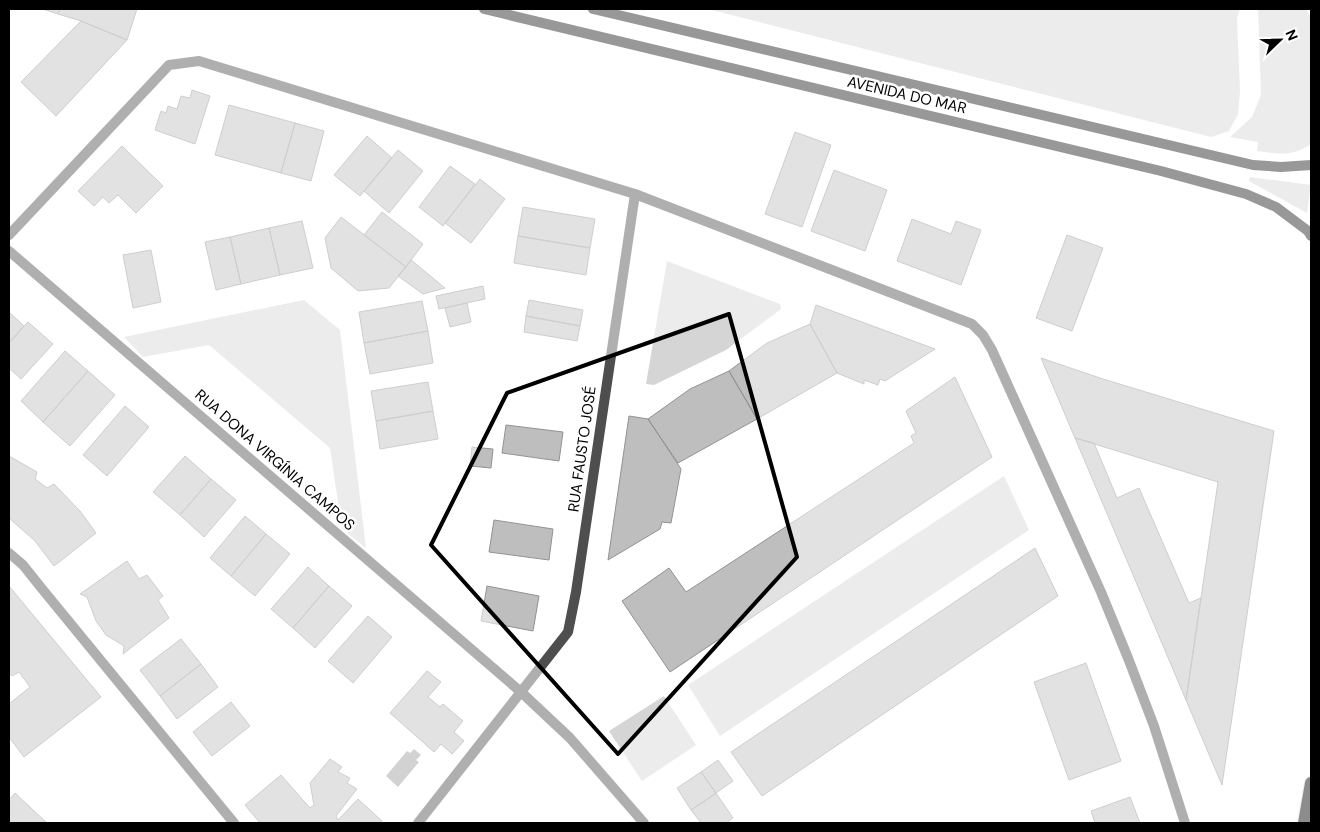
<svg xmlns="http://www.w3.org/2000/svg" width="1320" height="832" viewBox="0 0 1320 832" font-family="'DM Sans',sans-serif">
<rect width="100%" height="100%" fill="#fff"/>
<path fill="#d5d5d5" d="M708,9H1240L1237,18L1240,91L1238,114L1229,131L1211,137Z
M1258,9H1306L1311,17V144C1292,157 1279,154 1257,151L1258,142L1230,137L1252,117L1261,95Z
M1250,177L1311,185L1307,213L1249,181Z
M667,261L780,304L781,309L726,350L654,385L646,384Z
M304,300L340,330L366,548L342,529L330,448L209,345L143,357L124,337Z
M1004,476L1029,530L720,736L688,685Z
M664,696L696,745L642,781L609,731Z"/>
<path fill="#9c9c9c" d="M414,749L421,755L416,760L419,762L398,787L386,776L407,751L410,753Z"/>
<path fill="#bebebe" stroke="#929292" d="M43,9H60L58,14Z
M60,9H137L127,40L81,21L58,14Z
M81,21L127,40L56,116L21,82Z
M192,90L210,96L195,144L155,130L161,111L166,113L168,106L177,109L181,96L190,98Z
M229,105L295,123L281,173L215,155Z
M295,123L324,131L311,181L281,173Z
M795,132L831,145L802,227L765,214Z
M367,136L392,158L360,196L334,175Z
M122,146L163,186L136,213L118,195L109,203L103,197L94,206L78,191Z
M398,150L423,171L389,213L364,191Z
M450,166L475,184L443,226L419,207Z
M834,170L887,190L865,251L811,231Z
M480,179L505,199L471,243L445,223Z
M523,207L595,219L590,248L518,236Z
M382,212L423,244L406,267L364,235Z
M341,217L406,267L389,288L358,291L331,268L325,238Z
M912,219L951,234L956,221L981,230L961,285L897,261Z
M302,221L313,268L280,275L269,228Z
M269,228L280,275L241,284L230,237Z
M1067,235L1103,248L1072,331L1036,318Z
M518,236L590,248L586,275L514,263Z
M230,237L241,284L216,290L205,242Z
M151,250L161,302L133,308L123,255Z
M411,260L445,288L423,294L398,276Z
M483,286L485,299L439,309L436,296Z
M529,300L583,310L580,326L526,316Z
M422,301L428,331L364,343L359,312Z
M467,303L471,322L450,327L445,308Z
M816,305L935,349L885,381L880,379L878,385L864,380V384L837,373L810,324Z
M9,312L24,326L9,343Z
M526,316L580,326L577,341L524,332Z
M28,322L53,344L21,379L9,368V343Z
M810,324L837,373L757,419L729,371L767,343Z
M428,331L433,363L370,374L364,343Z
M65,351L88,371L43,422L21,401Z
M1041,358L1103,379L1274,431L1222,785L1186,700L1218,482L1075,438Z
M88,371L115,395L70,446L43,422Z
M729,371L757,419L678,463L648,419L690,389Z
M955,377L992,457L670,672L622,601L669,568L686,592L914,443L911,436L916,433L906,411Z
M428,382L433,411L376,421L371,391Z
M125,406L149,427L107,476L83,455Z
M433,411L438,439L380,449L376,421Z
M629,416L648,419L681,469L671,523L662,522L660,529L608,560Z
M506,425L563,432L559,461L502,453Z
M1075,438L1094,443L1117,498L1139,488L1189,603L1201,598L1186,700Z
M472,447L493,449L491,468L470,466Z
M9,456L37,472L35,479L47,488L54,484L80,511L96,533L54,566L35,541L9,518Z
M185,456L211,479L180,515L153,492Z
M211,479L236,500L204,537L180,515Z
M245,516L266,534L231,576L210,558Z
M494,520L553,529L549,560L489,552Z
M266,534L290,554L255,596L231,576Z
M1035,548L1058,596L762,796L731,752Z
M127,561L139,579L147,575L163,596L158,600L169,618L123,654L124,646L106,635L96,621L87,597L80,594Z
M308,567L329,586L293,628L271,609Z
M9,586L101,697L24,757L9,737V704L30,687L19,672L12,676L9,672Z
M329,586L352,606L315,648L293,628Z
M487,586L539,596L533,631L481,621Z
M368,616L392,637L353,683L328,661Z
M181,639L201,664L160,696L140,670Z
M1086,663L1121,761L1069,780L1034,682Z
M201,664L218,687L177,719L160,696Z
M427,671L441,682L428,697L440,707L443,704L463,721L454,732L464,741L452,754L441,744L434,752L390,713Z
M231,702L250,726L212,756L193,732Z
M330,759L342,767L338,772L350,778L347,783L357,789L336,816L338,820L358,799L382,821L380,823H260L245,805L281,775L310,808L314,805L310,783Z
M718,760L733,781L716,793L701,772Z
M701,772L716,793L691,810L677,788Z
M15,793L47,823H9V800Z
M716,793L733,818L726,823H701L691,810Z
M1130,797L1140,823H1095L1091,811Z"/>
<g fill="none" stroke-linecap="round" stroke-linejoin="round">
<g stroke="#dbdbdb" stroke-width="14">
<path id="primary" d="M1304,823L1311,783"/>
</g>
<path stroke="#4e4e4e" stroke-width="10" d="M9,235L169,65L199,61L635,194L972,324L983,335L992,350L1101,592L1128,658L1154,726L1185,823
M9,251L521,692L570,738L644,823
M9,553L23,565L43,590L234,823
M418,823L568,632L576,592L635,194"/>
<path stroke="#1b1b1b" stroke-width="10" d="M484,9L1161,171L1246,194L1276,207L1308,231L1311,236
M593,9L1253,165L1281,167L1311,165"/>
<use href="#primary" stroke="#000" stroke-width="12"/>
</g>
<path d="M0 0H1320V832H0ZM729,314L797,557L618,754L431,545L507,393Z" fill="#fff" fill-opacity=".55" fill-rule="evenodd"/>
<path fill="none" stroke="#000" stroke-width="4" stroke-linejoin="round" d="M729,314L797,557L618,754L431,545L507,393Z"/>
<g text-anchor="middle" dominant-baseline="central" stroke-width="5" stroke-linejoin="round" paint-order="stroke">
<g font-size="15" fill="#000" stroke="#fff">
<text transform="translate(907 95) rotate(13)">AVENIDA DO MAR</text>
<text transform="translate(582 449) rotate(-82)">RUA FAUSTO JOSÉ</text>
<text transform="translate(275 460) rotate(41)">RUA DONA VIRGÍNIA CAMPOS</text>
</g>
</g>
<rect width="1320" height="832" fill="none" stroke="#000000" stroke-width="20"/>
<g transform="translate(1280 40) rotate(67)" stroke="#ffffff" stroke-width="4" paint-order="stroke">
<path d="M0-4L9 19L0 12L-9 19Z" fill="#000000"/>
<text y="-8" font-size="14" font-weight="bold" text-anchor="middle" fill="#000000">N</text>
</g>
</svg>
